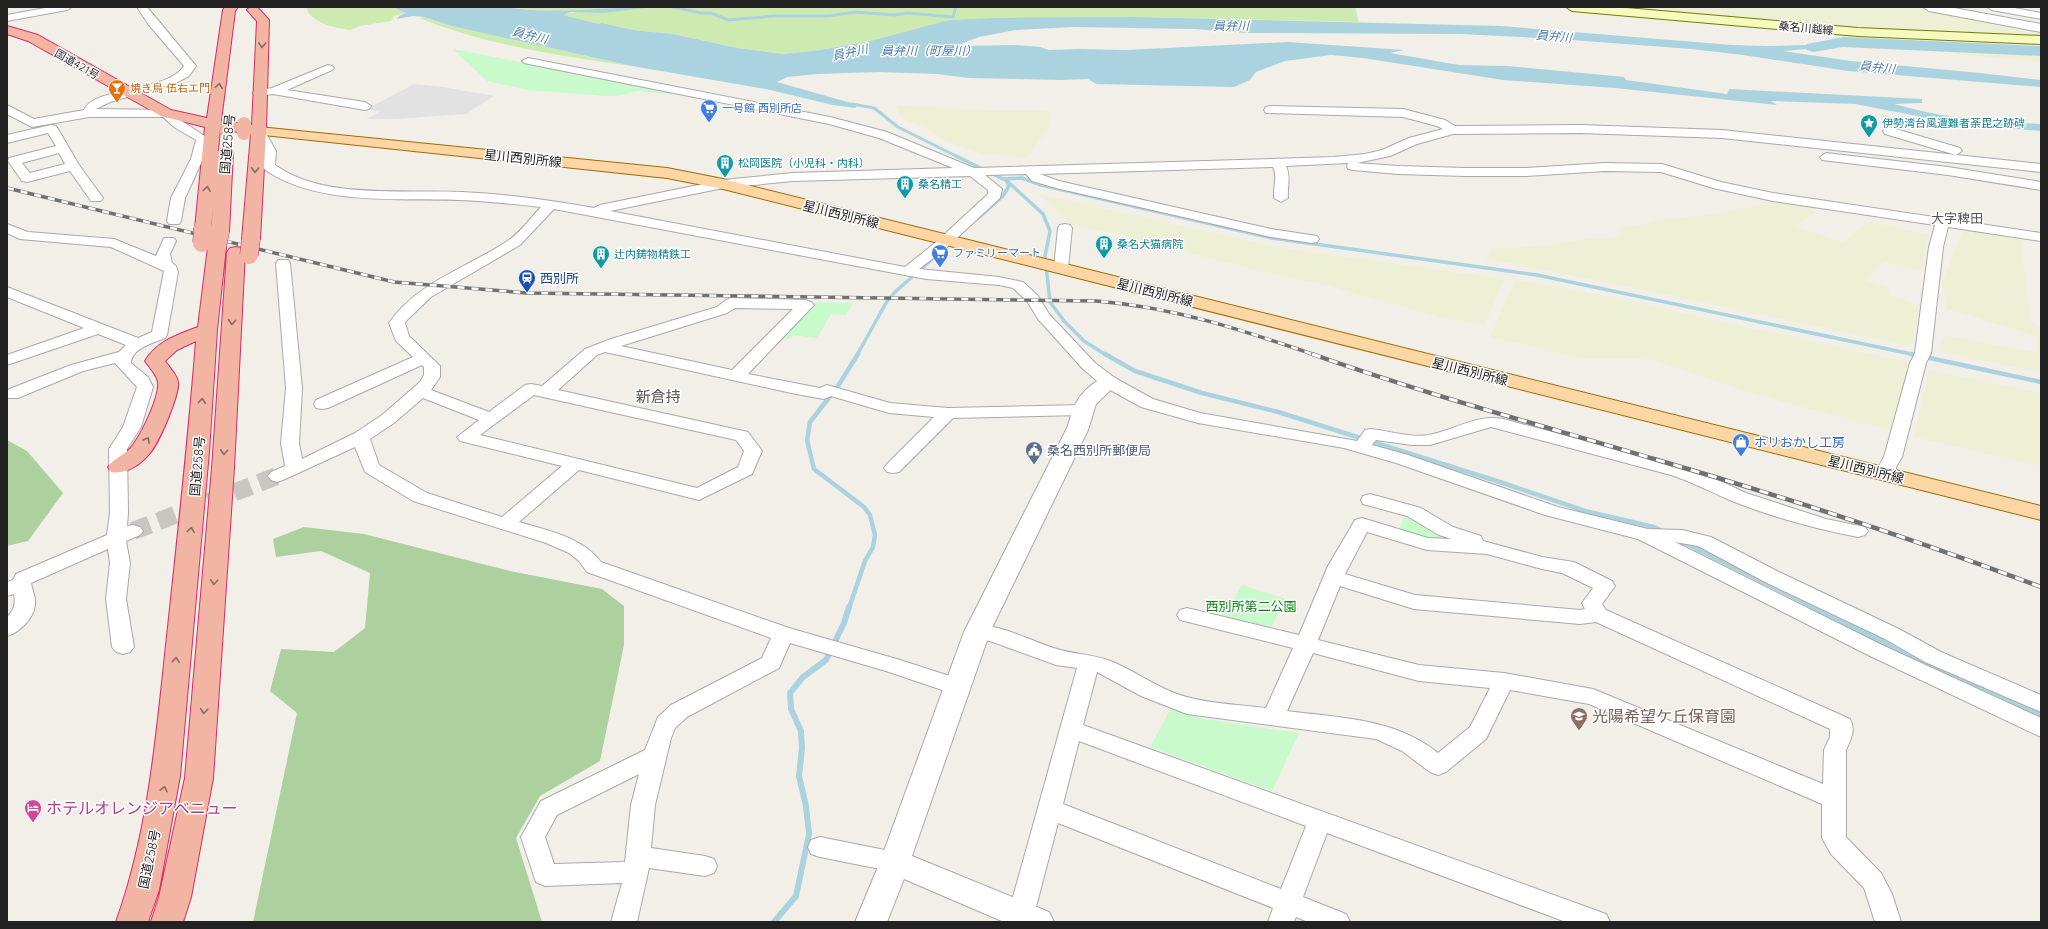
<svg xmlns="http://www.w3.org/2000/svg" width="2048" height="929" viewBox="0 0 2048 929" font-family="Quicksand,'Noto Sans JP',sans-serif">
<rect width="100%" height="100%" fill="#f2efe9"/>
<path fill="#eef0d5" d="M1599,7H1916L2041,31V36L1925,32L1807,25Z
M1953,49L2041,54V62L1957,54Z
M897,105L984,110L1052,111L1048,129L1027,158L983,154L953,144L917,124L907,121L899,115Z
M1038,194L1276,247L1505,279L1484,325L1440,317L1329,286L1259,271L1105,231L1073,226Z
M1779,202L1812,207L1816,212L1794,226L1843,242L1869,221L1929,235L1921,271L1884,262L1866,280L1888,287L1889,295L1921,305L1911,346L1586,278L1486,259L1491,249L1540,246L1589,238H1614L1621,232L1620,227L1644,225L1655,220L1697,216Z
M1963,230L2021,238L2030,321L2041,325V373L1938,351L1944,335L2039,353L2036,336L1947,309L1942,283Z
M1515,280L1599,295L1912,363L1893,431L1754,394L1647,358L1585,359L1490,337Z
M1929,370L2041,393V467L1914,437Z"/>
<path fill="#cdebb0" d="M306,7H391L407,13L394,16L391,21L360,26L350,30C335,28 310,23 306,7Z
M505,7H627C592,13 540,12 505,7Z
M665,7H1355L1359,22L1137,17L950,20L870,41L819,50L783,54L739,48L673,34L633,30L602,23L599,24L563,15C579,9 595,15 611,10Z
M424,17L453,26L631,66C559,56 486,45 419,18Z"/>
<path fill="#add19e" d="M7,440L27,451L63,493L28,541L7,546Z
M304,527L364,534L510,571L602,589L624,606V645L600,761L540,796L516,838L542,922H253L297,713L270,691L281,649L334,652L365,628L370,573L321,551L276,557L273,539Z"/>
<path fill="#c8facc" d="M453,49L678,93L671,94L637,91L618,96H604L529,90L487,81Z
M816,302L853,303L846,315L831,314L817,338L794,335L791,339H775Z
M1406,513L1465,542L1428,539L1399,530Z
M1242,585L1285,599L1271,629L1222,617Z
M1171,708L1205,719L1299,733L1272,791L1150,747Z"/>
<path fill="#e2e2e2" d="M414,84L443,87L494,96L466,114L394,119H366L380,112L367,109Z"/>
<path fill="#aad3df" d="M392,7H505C554,15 605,7 654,7L603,13L571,12L563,15L599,24L602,23L633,30L673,34L738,48L783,54L820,50L870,41L949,20L995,18L1136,17L1501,26L1732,45L1767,46L1808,45L1817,48L1783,51L1851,61L1980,73L2041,80V87L1848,71L1743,55L1691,49L1558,39L1460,34L1247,33L1193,29L1073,27L1016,30L979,37L956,46L1015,45L1040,47L1049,50L1078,49L1125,50L1288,42L1404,50L1390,53L1459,65L1508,66L1624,77L1626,80L1727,94L1729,89L1922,99V103L1894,104C1942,118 1992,122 2041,124V131L1958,124L1855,104L1771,101L1777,105L1615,88L1503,80L1363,58L1331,55L1285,61L1256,72L1250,80L1234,87L1096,84L1088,79L1061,80L969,78L937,74L879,72L818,74L787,77L777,82L858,105L855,108L833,105L766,89L632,66L452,26L424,17L413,16L397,19L399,16L406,13Z"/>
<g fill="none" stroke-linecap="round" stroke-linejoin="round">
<path stroke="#aad3df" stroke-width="3" d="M673,7L701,13H711L728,20L775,16H828L855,12L894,15L908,13L953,17L956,7
M852,104L874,108L898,127L958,157"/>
<path stroke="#aad3df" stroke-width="3.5" d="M956,156L1007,181L1043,214L1050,231L1045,256L1050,302L1064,321L1084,341L1106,355
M1004,179L1022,178L1041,185L1272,238L1537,275L1916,355
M977,219L1003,196L1009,186L1007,182
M857,355L886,303L895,292L939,253"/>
<path stroke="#aad3df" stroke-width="4.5" d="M1105,354L1135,371L1202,393L1278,412L1503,483L1585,511L1654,527L1664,532
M1911,354L2041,382
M1683,542L1815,608
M849,608L865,561L873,547L875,535L870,515L864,507L814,469L807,440L810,422L838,386L858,354"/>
<path stroke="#aad3df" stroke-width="6" d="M1813,607L1944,673L2041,716
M774,922L796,896L809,834L806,806L799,776L802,748L801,731L791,709L790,693L803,677L826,660L844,623L849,607"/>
<path fill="#aad3df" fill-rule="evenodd" d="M1843,37L2041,46V56L1843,47L1813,52L1807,50L1805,47L1807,44Z"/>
<path stroke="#c8c6c1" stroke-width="18" stroke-dasharray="18 9" stroke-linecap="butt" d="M133,531L277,476"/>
<g stroke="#a9a9a9" stroke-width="2">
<path id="minor" d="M50,7H72L67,10L7,21V15Z
M137,7H147L196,66L189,76L176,83L110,102L96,109L170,110L182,121L209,139L203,159L185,198L181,221L179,224H169L167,221L171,198L191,159L196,140L174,127L163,117H89L32,127L7,114V105L34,119L84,110C95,86 168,92 184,66L149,25Z
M1987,7H2009L2041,13V19L1992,10Z
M528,58L830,117L887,132L974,168L1334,157L1365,154L1382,150L1409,138L1443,129L1437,126L1403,117L1266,113L1264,110L1266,107L1270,106L1403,109L1445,120L1455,126L1580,125L1722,130L2041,164V172L1722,138L1580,133L1453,134L1417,144L1390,156L1357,163L1398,166L1466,168H1526L1605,163L1662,164L1721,182L1773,193L2041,233V241L1948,227L1943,247L1931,353L1926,363L1902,457L1896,467V475L1893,479L1887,481L1881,479C1875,471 1880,464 1884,457L1910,363L1915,353L1929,247L1935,225L1773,201L1713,188L1661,172L1605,171L1526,176H1466L1398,174L1353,170L1348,169L1347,166L1348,163L1286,166C1291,176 1287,187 1288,198L1281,202L1274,198C1273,187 1278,177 1273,167L1040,174L1059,181L1271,229L1317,236L1319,239L1317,242L1312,243L1271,237L1056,188L1032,181L1026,174L985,175L1002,189L1000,198L945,249L919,269L999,277L1023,282L1038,296L1049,314L1095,363L1115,378L1153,399L1200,413L1357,441L1365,430L1371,429C1389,431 1411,438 1429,435C1455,430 1476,414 1503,419L1683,467L1705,474L1746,493L1826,519L1865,527L1868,531L1865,535L1858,537C1816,529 1772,517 1732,501C1711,492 1692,482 1671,475L1491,427L1430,445H1412L1376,440L1372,445L1408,455L1558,507L1648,529L1682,530L1711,537L1779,572L1899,629L1941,652L2041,695V712L1925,662L1885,639L1765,582L1698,546L1675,542L1882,645L2041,718V737L1868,655L1638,539L1545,515L1396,463L1344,448L1198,423L1141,407L1103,386L1083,369L1038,319L1027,301L1013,288L999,285L926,279L554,209L520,245L431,297L406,321L405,323L409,336L440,366V377L431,390L489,412L525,385L531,384L542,386L585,349L611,339L717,307L726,300L731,298L806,300L811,302L814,305L811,308L748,374L820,388L827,385L890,403L948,408L1082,405L1088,406L1091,410L1088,414L1082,415L953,418L899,472L893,473L887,472L884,468L887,464L934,417L889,413L831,396L824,399L796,394L605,352L597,355L558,390L748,432L762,451L752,474L699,500L579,470L519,522C549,531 582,537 601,562L789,628L900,660L965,681L968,687L965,693L957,695L886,671L790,643L779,668L687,717L675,728L671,738L655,805L651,848L705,856L714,859L717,866L714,873L705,876L649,868L637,922H611L622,883L545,886L536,882L521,837L541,801L645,750L658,717L671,705L762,658L771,638L587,572L579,561L569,553L546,543L413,501L365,472L355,447L283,480L277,482L271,480L268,476L271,472L285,466L281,443L286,388L276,263L278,260H288L290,263L302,388L299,443L302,459L355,433L382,415L420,382L424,375V367L422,365L328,408L322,409L316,408L314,404L316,400L413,357L396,341L389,323C417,282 469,267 509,240C521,232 531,217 541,207C514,204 486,201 459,200C398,198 316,206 264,169L263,166L264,151L253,131L259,127L263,128L276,151L275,165C324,200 404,189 462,192C506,194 550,200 594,208L600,205L723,180L793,173L953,168L879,138L829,124L524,63L522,61ZM970,176L988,190V194L935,243L905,267L610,211L723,188L793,181ZM735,308L793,309L732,370L621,346L727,313ZM534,395L736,440L744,451L738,467L697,488L480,435ZM423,398L479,420L457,437L460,441L562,466L502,517L427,493L379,465L370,439L394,423ZM639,774L631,805L625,862L554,864L545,837L557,815Z
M328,65L332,66L334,68L332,70L287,90L365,102L371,106L369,109L365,110L273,94L259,96L253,93L255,91L272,88Z
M51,125L56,126L58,129L79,165L103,198L101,201H91L70,171L27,182L22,181L8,161L9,158L56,146L48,133L7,143V135ZM59,153L65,164L30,173L22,163Z
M1889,127L1960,148L1962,151L1956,155L1885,134L1883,131L1885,128Z
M1826,153L1948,167L2041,182V190L1948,175L1822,160L1820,157Z
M7,224L28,232L114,239L156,256L164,238H174L176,241L170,254L172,263L176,266L178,272L167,335L165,338C153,343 132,348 131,363L148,377L153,387L141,427L127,449L128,513L127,526L133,525L140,527L143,531L140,535L126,541L130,563L126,599L134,647L130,652L123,654L116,652L112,647L106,599L110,563L108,549L31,583C32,590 36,597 35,605C34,618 19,633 7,636V617C14,610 16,604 14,594L7,596V582L13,580L16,574L107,535L110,513L109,449L123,427L137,387L115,363L83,371L18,398H7V390L71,365L119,352L126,345L98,334L7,365V355L84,328L7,297V287L138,338L152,332L164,271L111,247L20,239L7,233Z
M1065,224L1070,225L1072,228L1068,268L1066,271H1056L1054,268L1058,228L1060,225Z
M1370,494L1421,508L1453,527L1481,536L1483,541L1542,557L1574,562L1612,581L1615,586L1602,604L1606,610L1850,719C1856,730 1851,739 1846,750V837L1881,873L1892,894L1901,922H1875L1864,888L1831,854L1822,838V804L1589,704L1510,690L1486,739L1446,772L1438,775L1430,772L1402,751L1376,739L1187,714L1141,696L1097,672L1083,725L1606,914L1610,922H1566L1327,833L1303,897L1346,914L1350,922H1308L1296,917L1294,922H1268L1273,908L1058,823L1032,922H1006L1077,668L1056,665L990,641L970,637L967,632L970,627C995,620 1032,642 1057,649C1076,655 1095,654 1113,662C1139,673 1163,692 1191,698C1215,704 1242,705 1266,708L1293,648L1180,620L1177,615L1180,610L1187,608L1299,635L1328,566L1355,520L1362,518L1428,538L1452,539L1439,535L1407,516L1363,504L1361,500L1363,496ZM1367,532L1427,550L1487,554L1542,569L1562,573L1593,588L1582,603L1585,609L1580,610L1415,595L1345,574ZM1340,586L1414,609L1580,624L1596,622L1830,729V737L1824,750L1823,784L1593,689L1504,673L1419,665L1318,640ZM1313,653L1419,681L1490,688L1470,727L1438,753C1395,718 1340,718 1287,711ZM1079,741L1306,826L1281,889L1063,804Z
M820,837L895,852L904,855L907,862L904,869L895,872L820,857L811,854L808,847L811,840Z"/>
</g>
<g stroke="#a9a9a9" stroke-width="2">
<path id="tertiary" d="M1923,7H1949L2041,24V32L1929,11Z
M1109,376L1116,378L1119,382L1096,404L1088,430L990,632L912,856L1049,912L1054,922H1004L904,879L887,922H855L880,862L964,632L1066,430C1069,424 1070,418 1072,412C1077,396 1093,380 1109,376Z"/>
</g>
<g stroke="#707d05" stroke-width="2">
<path id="secondary" d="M1566,7H1615L1858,28L2041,36V44L1858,36L1572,11Z"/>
</g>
<g stroke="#a06b00" stroke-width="2">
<path id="primary" d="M259,127L667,168L723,179L2041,506V520L723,189L667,178L254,134L252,131L254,128Z"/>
</g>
<g stroke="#dc2a67" stroke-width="2">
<path id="trunk" d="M225,7H238L235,11L221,121L252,125L257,21L247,10L250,7H257L269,20L266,131L260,239L257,243L251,244L245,243L242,239L251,134L220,129L218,151L225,147L230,149L233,152L229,232L226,236L220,237L214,236L211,232L213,208L211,228L209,232L203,233L197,232L195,228L205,127L161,116L28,41L7,34V26L38,35L171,110L207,118L223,10Z
M217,242L223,243L226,247L217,330L209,452L180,776L159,890L148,922H116C148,833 156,739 166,645C177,544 188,443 196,341L177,350L165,361C169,367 177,375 178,382C180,394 159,443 150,453C141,464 126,475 111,472L108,467C114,458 127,454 133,445C142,433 160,396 158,382C157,375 149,367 145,361C157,341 177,335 198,327L208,247L211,243Z
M236,247L242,248L245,252L234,468L213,778L191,897L183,922H151L159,897L185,778L212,468L227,252L230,248Z"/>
</g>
<use href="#minor" fill="#fff" fill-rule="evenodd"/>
<use href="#tertiary" fill="#fff" fill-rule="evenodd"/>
<use href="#secondary" fill="#f7fabf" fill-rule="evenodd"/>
<use href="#primary" fill="#fcd6a4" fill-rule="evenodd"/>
<use href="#trunk" fill="#f2b4a3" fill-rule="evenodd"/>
<g stroke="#707070" stroke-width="3.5">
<path id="rail-far1" d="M7,188L394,282L527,293L1096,301C1174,307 1242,330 1315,355"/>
</g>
<g stroke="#707070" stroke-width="4.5">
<path id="rail" d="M1312,354C1425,394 1540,425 1654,459C1785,497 1914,539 2041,587"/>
</g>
<use href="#rail-far1" stroke="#fff" stroke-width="2.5" stroke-dasharray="7" stroke-linecap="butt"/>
<use href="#rail" stroke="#fff" stroke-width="3" stroke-dasharray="9" stroke-linecap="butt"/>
<g stroke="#dc2a67" stroke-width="14" stroke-linecap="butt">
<path id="trunk-bridge-far1" d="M244,124V133
M227,131L229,121"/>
</g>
<g stroke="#dc2a67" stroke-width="19" stroke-linecap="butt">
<path id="trunk-bridge" d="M202,243L203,228
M217,247L220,232
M249,255L251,239"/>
</g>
<use href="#trunk-bridge-far1" stroke="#f2b4a3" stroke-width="14"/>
<use href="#trunk-bridge" stroke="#f2b4a3" stroke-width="18"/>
</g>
<defs><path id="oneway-chevron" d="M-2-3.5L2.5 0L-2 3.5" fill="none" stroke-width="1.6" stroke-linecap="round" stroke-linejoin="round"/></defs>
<g stroke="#8a6b62">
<use href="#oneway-chevron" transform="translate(262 45) rotate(93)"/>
<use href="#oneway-chevron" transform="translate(219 86) rotate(-82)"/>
<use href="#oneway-chevron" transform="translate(255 170) rotate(93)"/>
<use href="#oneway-chevron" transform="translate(207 189) rotate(-83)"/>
<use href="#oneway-chevron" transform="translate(232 322) rotate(94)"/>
<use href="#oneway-chevron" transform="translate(202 401) rotate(-86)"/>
<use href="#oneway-chevron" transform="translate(147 440) rotate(-61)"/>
<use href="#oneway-chevron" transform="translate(224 452) rotate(94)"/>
<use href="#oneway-chevron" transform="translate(191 530) rotate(-83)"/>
<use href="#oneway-chevron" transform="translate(214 582) rotate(94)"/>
<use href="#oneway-chevron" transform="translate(176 660) rotate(-84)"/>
<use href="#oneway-chevron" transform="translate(204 711) rotate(94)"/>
<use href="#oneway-chevron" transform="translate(164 789) rotate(-78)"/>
</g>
<defs>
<g id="bar-pin" transform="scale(0.9)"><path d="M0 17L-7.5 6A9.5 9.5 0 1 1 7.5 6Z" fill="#e8710a" stroke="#fff"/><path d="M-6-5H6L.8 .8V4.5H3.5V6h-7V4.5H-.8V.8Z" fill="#fff"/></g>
<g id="supermarket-pin" transform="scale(0.9)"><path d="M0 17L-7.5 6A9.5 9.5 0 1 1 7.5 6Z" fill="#3f7fe0" stroke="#fff"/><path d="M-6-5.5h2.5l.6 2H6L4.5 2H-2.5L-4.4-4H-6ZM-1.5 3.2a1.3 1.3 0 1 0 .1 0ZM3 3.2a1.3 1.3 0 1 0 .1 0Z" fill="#fff"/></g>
<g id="sight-pin" transform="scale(0.9)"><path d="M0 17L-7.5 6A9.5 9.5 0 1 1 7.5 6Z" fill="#0f9aa8" stroke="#fff"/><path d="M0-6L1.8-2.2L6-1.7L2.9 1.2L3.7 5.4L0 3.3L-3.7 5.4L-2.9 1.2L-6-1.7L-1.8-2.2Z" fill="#fff"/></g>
<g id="building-pin" transform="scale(0.9)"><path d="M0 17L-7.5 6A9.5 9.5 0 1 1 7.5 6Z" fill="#0f9aa8" stroke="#fff"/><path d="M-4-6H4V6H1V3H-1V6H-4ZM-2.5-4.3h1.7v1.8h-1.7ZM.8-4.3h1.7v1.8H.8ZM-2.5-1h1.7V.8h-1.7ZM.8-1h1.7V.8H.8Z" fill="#fff"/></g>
<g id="station-pin" transform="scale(0.9)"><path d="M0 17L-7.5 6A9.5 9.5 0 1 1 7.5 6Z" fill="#1a4fb4" stroke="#fff"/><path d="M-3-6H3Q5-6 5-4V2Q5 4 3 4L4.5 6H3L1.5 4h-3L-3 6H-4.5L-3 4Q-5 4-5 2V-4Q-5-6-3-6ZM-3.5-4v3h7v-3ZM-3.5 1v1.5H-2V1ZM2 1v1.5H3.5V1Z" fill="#fff"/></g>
<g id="shop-pin" transform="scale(0.9)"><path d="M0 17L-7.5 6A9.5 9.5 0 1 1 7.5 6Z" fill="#3f7fe0" stroke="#fff"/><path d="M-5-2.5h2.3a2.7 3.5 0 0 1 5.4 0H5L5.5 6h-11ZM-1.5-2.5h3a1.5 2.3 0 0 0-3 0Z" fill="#fff"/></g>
<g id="civic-pin" transform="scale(0.9)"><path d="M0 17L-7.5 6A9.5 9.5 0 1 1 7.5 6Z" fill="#5c6f8a" stroke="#fff"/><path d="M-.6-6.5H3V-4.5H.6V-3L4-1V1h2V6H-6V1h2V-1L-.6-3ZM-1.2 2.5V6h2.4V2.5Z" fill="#fff"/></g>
<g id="school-pin" transform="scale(0.9)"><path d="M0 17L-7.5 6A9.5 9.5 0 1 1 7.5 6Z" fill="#8d6e63" stroke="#fff"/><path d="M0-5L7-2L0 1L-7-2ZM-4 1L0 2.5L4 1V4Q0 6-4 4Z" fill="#fff"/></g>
<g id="hotel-pin" transform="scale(0.9)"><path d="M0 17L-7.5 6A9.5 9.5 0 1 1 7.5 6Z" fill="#d1479c" stroke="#fff"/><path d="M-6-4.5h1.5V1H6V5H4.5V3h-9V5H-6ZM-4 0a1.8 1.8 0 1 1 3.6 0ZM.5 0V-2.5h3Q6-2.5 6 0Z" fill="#fff"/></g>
</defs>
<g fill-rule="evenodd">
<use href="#bar-pin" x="117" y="88"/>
<use href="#supermarket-pin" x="709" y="108"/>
<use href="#sight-pin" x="1869" y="123"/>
<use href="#building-pin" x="725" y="163"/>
<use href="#building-pin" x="905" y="184"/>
<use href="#building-pin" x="1104" y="244"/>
<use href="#supermarket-pin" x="940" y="253"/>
<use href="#building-pin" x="601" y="254"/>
<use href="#station-pin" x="527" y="278"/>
<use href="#shop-pin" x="1741" y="442"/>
<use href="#civic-pin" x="1034" y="450"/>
<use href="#school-pin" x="1579" y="716"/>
<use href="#hotel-pin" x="33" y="808"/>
</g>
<g text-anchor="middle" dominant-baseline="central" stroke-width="3" stroke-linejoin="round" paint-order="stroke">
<g font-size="11" fill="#222" stroke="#fff">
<text transform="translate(1806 28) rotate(5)">桑名川越線</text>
<text transform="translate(77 64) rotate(30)">国道421号</text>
</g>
<g font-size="11" fill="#c56008" stroke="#fff" text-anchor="start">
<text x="130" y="88">焼き鳥 伍右エ門</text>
</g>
<g font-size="11" fill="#366cbe" stroke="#fff" text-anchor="start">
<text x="722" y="108">一号館 西別所店</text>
<text x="953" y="253">ファミリーマート</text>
</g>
<g font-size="11" fill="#0d838f" stroke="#fff" text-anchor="start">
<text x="1882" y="123">伊勢湾台風遭難者荼毘之跡碑</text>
<text x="738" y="163">松岡医院（小児科・内科）</text>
<text x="918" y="184">桑名精工</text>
<text x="1117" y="244">桑名犬猫病院</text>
<text x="614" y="254">辻内鋳物精鉄工</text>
</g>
<g font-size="12" font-style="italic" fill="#4a7aab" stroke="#fff">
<text x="1231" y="25">員弁川</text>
<text transform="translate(530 35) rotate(14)">員弁川</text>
<text transform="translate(1554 36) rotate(5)">員弁川</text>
<text x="929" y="50">員弁川（町屋川）</text>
<text transform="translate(850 52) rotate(-12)">員弁川</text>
<text transform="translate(1877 67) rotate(6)">員弁川</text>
</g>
<g font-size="13" fill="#222" stroke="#fff">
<text transform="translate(227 144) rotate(-85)">国道258号</text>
<text transform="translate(523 158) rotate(6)">星川西別所線</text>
<text transform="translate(841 214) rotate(14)">星川西別所線</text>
<text transform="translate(1155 292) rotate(14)">星川西別所線</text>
<text transform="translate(1470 371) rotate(14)">星川西別所線</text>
<text transform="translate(197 466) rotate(-85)">国道258号</text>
<text transform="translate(1866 469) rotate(14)">星川西別所線</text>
<text transform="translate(149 859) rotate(-78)">国道258号</text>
</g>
<g font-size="13" fill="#555" stroke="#fff">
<text x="1957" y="218">大字稗田</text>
</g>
<g font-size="13" fill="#164399" stroke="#fff" text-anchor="start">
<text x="540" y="278">西別所</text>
</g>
<g font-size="13" fill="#366cbe" stroke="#fff" text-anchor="start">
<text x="1754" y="442">ホリおかし工房</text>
</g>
<g font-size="13" fill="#4e5e75" stroke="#fff" text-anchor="start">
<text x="1047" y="450">桑名西別所郵便局</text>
</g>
<g font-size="13" fill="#0c8416" stroke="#fff">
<text x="1251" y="606">西別所第二公園</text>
</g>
<g font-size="15" fill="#555" stroke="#fff">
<text x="658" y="396">新倉持</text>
</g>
<g font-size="16" fill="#785e54" stroke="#fff" text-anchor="start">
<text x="1592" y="716">光陽希望ケ丘保育園</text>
</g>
<g font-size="16" fill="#b23c85" stroke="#fff" text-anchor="start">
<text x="46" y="808">ホテルオレンジアベニュー</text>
</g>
</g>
<rect width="2048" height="929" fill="none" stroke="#222222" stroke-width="16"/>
</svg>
